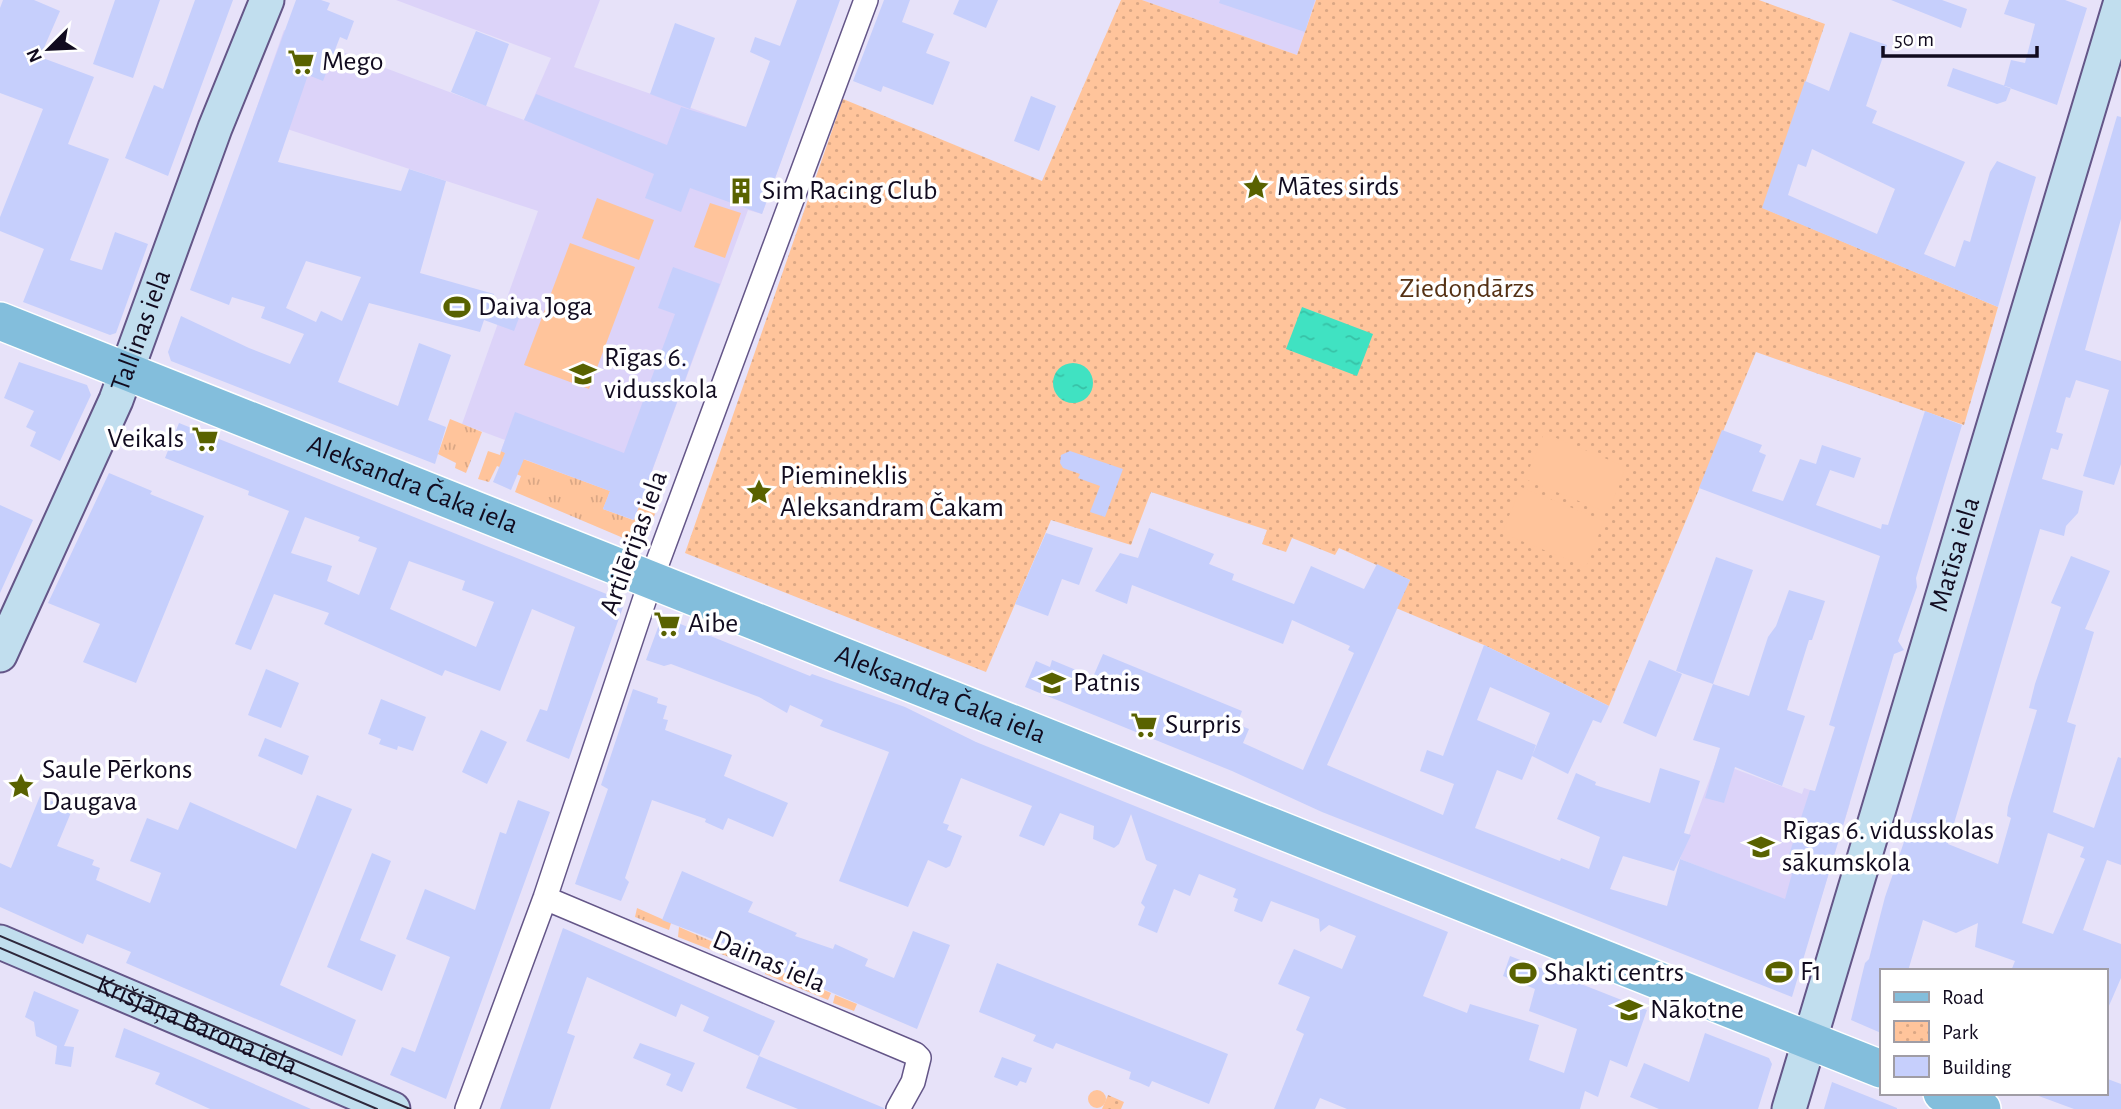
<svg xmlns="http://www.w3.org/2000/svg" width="2121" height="1109" viewBox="0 0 2121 1109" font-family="'Alegreya Sans',sans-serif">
<defs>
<pattern id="grass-tufts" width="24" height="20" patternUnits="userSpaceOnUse" patternTransform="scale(1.75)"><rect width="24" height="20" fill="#ffc49b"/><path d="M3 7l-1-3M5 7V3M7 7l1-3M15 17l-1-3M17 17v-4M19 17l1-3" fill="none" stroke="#daa785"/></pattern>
<pattern id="park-dots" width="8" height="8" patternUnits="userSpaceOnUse" patternTransform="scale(1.75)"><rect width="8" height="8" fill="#ffc49b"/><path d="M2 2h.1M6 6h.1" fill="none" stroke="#daa785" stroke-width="1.8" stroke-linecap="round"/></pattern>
<pattern id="water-ripples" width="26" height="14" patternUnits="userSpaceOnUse" patternTransform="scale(1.75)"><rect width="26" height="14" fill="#40e2c2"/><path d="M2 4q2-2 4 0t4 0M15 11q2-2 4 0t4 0" fill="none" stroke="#37c1a6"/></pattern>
</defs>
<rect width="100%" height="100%" fill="#e7e2f9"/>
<path fill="#dcd3f9" d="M396,0H600L574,67L788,142L762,214L748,210L634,520L603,509L609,491L501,451L505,440L462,424L538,211L253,118L284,30L524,120L551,58Z
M1142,0H1316L1297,55Z
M1716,762L1802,794L1804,788L1850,803L1817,912L1680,859Z"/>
<path fill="url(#grass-tufts)" d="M450,419L482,432L466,473L455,468L456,463L438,454Z
M488,451L500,455L501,451L610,491L603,509L633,520L641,499L658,505C651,523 650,541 628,540L515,492L521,476L497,466L489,482L478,479Z
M637,908L671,923L669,930L635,917Z
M679,927L759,962L757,968L678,937Z
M767,966L831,993L828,1000L765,974Z
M835,995L857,1004L854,1011L833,1003Z"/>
<path fill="url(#park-dots)" d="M1121,0H1142L1297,55L1316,0H1759L1825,24L1763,208L1998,307L1964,425L1756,352L1609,706L1484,645L1396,608L1410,580L1339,548L1335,555L1292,538L1286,552L1262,544L1267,530L1151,492L1131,545L1051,520L986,672L685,553L843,99L1042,181Z
M1108,1095L1124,1102L1121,1109H1102Z"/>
<path fill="#ffc49b" d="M597,198L654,220L639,260L582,238Z
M710,203L741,213L725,258L694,247Z
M570,243L635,267L589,389L524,365Z
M1544,433L1626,467L1608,513L1525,479Z
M1521,487L1604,521L1586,567L1502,533Z
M1088 1099a9 9 0 1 1 18 0a9 9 0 1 1-18 0Z"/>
<path fill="url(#water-ripples)" d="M1302,307L1373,334L1357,376L1286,349Z
M1053 383a20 20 0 1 1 40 0a20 20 0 1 1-40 0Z"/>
<path fill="#c6cffc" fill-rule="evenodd" d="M3,0H34L60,11L40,57L94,77L68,144L109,159L70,260L102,270L115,232L148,244L116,333L110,335L23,302L44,249L0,231V217L43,109L0,93V8Z
M115,0H160L133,78L93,64Z
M195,0H233L168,176L125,158L154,85L163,89Z
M296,0H321L330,3L327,10L354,21L347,40L340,37L323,81L308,75L278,162L401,191L409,169L446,181L420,273L494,294L492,299L522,310L514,331L484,320L480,332L369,303L338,382L398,406L419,343L451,355L428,420L446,427L435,464L171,361L168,352L181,316L249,348L290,364L304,334L261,318L265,307L232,297L229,305L190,290ZM306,261L361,277L342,321L321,311L316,322L286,308Z
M797,0H840L762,214L690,188L681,212L645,198L654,174L524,120L536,94L667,145L681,107L746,127L770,61L750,52L755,37L780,46Z
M884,0H910L902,22L934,34L926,53L950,62L933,105L883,86L881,92L853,81Z
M959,0H998L986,28L953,14Z
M1220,0H1315L1305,32L1219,3Z
M1891,0H1942L1967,9L1961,28Z
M2009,0H2065L2087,8L2057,105L2004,86L2011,60L2025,63L2035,24L2004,14Z
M675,23L715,38L690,109L650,94Z
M476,31L509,44L486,106L451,92Z
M1850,32L1887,45L1866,106L1877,111L1872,123L1965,162L1924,254L1955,267L1964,240L1970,242L1990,172L1997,161L2036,177L1998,307L1762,208L1805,81L1829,91ZM1812,149L1895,189L1877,234L1788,195L1798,164L1806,167Z
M1953,68L2011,88L2006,101L1997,104L1947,86Z
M1031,96L1056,106L1039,151L1014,141Z
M2117,116L2121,117V219L2085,350L2121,361V464L2114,485L2083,476L2109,390L2076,380L2070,398L2066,397L2056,432L2063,434L2058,450L2051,448L2042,479L2083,491L2078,513L2066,526L2064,536L2040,529L1948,844L1998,864L2011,818L2007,816L2008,807L2037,710L2029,708L2035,684L2061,607L2051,603L2071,556L2110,571L2085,629L2094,632L2067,722L2076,725L2053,812L2094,828L2118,757L2121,758V865L2107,860L2083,930L2121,944V978L2105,1015V971H2011L2015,961L1975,947L1978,923L1956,933L1923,920L1908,971H1881V1033L1851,1020L1865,963L1869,959L1885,897L1906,836ZM2048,833L2084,847L2080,857L2085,859L2053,934L2022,923Z
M673,267L720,284L634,520L603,509L610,491L524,459L511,490L493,482L505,453L501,451L515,412L624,453L675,314L658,308Z
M19,362L87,385L91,395L60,461L30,446L36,432L26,427L34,411L4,398Z
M1925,411L1962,425L1916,578L1917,587L1898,641L1904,650L1894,654L1792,997L1322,812L1232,771L1025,687L1036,661L1050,667L1052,660L1093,677L1103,654L1242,711L1237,724L1249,729L1243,743L1303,770L1354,653L1348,650L1350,646L1292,620L1283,644L1132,585L1127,604L1095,591L1120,553L1138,558L1149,528L1214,554L1209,564L1234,574L1232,580L1294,604L1311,566L1364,589L1377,564L1410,580L1327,765L1443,815L1454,784L1420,771L1427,750L1443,756L1484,645L1609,706L1601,723L1593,720L1568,774L1532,756L1522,780L1497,770L1475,828L1560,861L1561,858L1589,869L1600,837L1557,819L1576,773L1596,782L1595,785L1650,803L1660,768L1700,781L1684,833L1691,835L1674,871L1623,856L1610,889L1667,906L1680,859L1785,899L1795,863L1787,861L1810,790L1815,791L1835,727L1829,725L1880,556L1699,488L1722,430L1762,445L1759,452L1766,455L1752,491L1783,501L1800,459L1816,464L1822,445L1861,458L1854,478L1830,470L1816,505L1881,529L1882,524L1888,525ZM1490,687L1550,713L1532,756L1536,745L1477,720Z
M179,423L619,599L623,607L569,759L526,741L540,709L547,711L575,627L532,609L500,691L445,670L442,676L324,624L329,613L274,594L251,650L235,644L289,511L248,495L249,491L165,458ZM305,517L360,537L358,541L377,548L359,595L327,581L332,566L291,553ZM409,561L465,581L462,590L494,602L476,647L390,609Z
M1070,451L1123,469L1105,517L1090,512L1100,486L1078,478L1080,474L1063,468L1060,463L1061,455Z
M109,473L152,491L150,494L204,516L136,683L83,662L100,624L48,603Z
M0,505L33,520L0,593Z
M1046,533L1093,548L1079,585L1062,579L1048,616L1015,604Z
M1716,557L1753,570L1713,684L1676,671Z
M1789,590L1825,601L1812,640H1809L1787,710L1805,716L1782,786L1735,767L1724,803L1705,798L1720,748L1693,740L1713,684L1749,696L1768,637L1776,626Z
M668,619L810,676L812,674L905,707L976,742L1448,932L1423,996L1467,1013L1470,1004L1539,1025L1529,1060L1564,1073L1577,1029L1529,1011L1535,989L1503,976L1510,956L1647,1010L1627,1067L1610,1060L1598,1097L1585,1091L1580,1109H1347L1320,1098L1315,1109H1274L1304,1034L1296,1030L1310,997L1278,984L1294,949L1342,969L1356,936L1329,925L1320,932L1319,919L1271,901L1262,922L1234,911L1238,899L1233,897L1236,889L1199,874L1190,896L1174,889L1157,933L1138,925L1145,907L1141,903L1157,865L1146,860L1131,814L1119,844L1114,848L1093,839L1094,826L1060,813L1044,846L1019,836L1032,806L961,778L943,823L949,825L947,830L962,836L950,866L946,868L928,860L908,907L839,881L889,752L820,726L823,720L790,705L787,713L759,697L671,664L664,666L646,660L660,622Z
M1649,660L1682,674L1656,737L1623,723Z
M266,669L299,683L281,728L248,715Z
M633,689L658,698L657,703L667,706L663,719L668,720L665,730L732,755L724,776L788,803L773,837L728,818L723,830L705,822L706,819L652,800L625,878L629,882L621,901L575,884L608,789L601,785Z
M381,699L426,717L413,751L398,746L397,750L379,744L381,739L368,734Z
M481,730L507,742L487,784L462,772Z
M265,738L309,756L302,775L258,756Z
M317,795L352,809L280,985L356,1020L342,1056L126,963L131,952L87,934L83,944L0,907V863L11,868L40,796L72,810L57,846L94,860L92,865L100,868L96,880L150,903L161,873L130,861L147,818L178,830L190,802L296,849Z
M518,800L550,812L446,1099L390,1075L402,1047L415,1052L450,957L406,939L425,889L475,910L500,832L506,834Z
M372,853L391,861L360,940L396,955L382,991L327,967Z
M682,871L753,902L748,912L797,933L795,936L833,949L835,944L868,959L865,966L894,978L913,931L950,945L917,1029L732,950L733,947L662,920Z
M563,928L775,1021L759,1056L703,1031L709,1017L681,1004L676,1017L587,977L567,1033L575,1036L550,1109H500Z
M997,963L1228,1054L1209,1104L1152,1081L1149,1087L1140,1083L1129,1079L1131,1072L1056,1043L1053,1049L1033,1041L1036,1035L979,1012Z
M34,991L79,1010L64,1046L74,1047L71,1067L55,1064L57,1046L36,1036L34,1022L25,1017Z
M124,1028L195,1058L311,1109H210L155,1084L160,1073L115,1057Z
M1705,1033L1769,1058L1772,1064L1758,1109H1659L1630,1097L1644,1063L1689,1082Z
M640,1043L695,1063L682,1092L666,1085L671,1074L633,1058Z
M759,1056L884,1108V1109H798L746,1088Z
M1002,1057L1032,1068L1026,1083L1020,1081L1017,1086L994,1077Z
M2105,1078L2121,1084V1109H2074L2036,1095L2105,1093Z
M1832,1082L1897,1108V1109H1824Z"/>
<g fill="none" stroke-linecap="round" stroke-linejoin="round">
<g stroke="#645688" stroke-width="26">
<path id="street" d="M545,898L915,1054L919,1058L913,1082L898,1109
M467,1109L545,898L651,580L866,0"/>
</g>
<g stroke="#645688" stroke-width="37">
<g id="secondary">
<path id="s1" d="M0,655L116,400L215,128L267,0"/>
<path id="s2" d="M0,942L393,1109"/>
<path id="s3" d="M1789,1109L2121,1"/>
</g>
</g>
<g stroke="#fff" stroke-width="40">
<g id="primary">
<path id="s4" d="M0,321L1881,1069"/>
<path d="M1942,1093L1982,1109"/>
</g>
</g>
<use href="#street" stroke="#fff" stroke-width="23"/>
<use href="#secondary" stroke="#c1deee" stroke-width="33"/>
<use href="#primary" stroke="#83bedc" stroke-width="37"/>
<path stroke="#2d273b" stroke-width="2" d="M0,936L410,1109
M0,948L377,1109"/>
</g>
<defs>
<g id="supermarket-bare" transform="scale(2.1)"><path d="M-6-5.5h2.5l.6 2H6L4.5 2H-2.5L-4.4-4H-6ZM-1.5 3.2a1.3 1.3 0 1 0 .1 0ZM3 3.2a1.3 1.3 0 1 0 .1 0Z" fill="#596200" stroke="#fff" stroke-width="2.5" paint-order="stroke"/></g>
<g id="sight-bare" transform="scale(2.1)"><path d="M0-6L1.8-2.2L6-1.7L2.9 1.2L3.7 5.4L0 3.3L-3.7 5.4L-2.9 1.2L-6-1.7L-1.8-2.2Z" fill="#596200" stroke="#fff" stroke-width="2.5" paint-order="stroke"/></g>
<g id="building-bare" transform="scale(2.1)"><path d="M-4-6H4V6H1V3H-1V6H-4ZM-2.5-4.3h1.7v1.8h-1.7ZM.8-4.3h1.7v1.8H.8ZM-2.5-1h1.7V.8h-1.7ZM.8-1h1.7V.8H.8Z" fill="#596200" stroke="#fff" stroke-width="2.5" paint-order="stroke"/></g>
<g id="stadium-bare" transform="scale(2.1)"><path d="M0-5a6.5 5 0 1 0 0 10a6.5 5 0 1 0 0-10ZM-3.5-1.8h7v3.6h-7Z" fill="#596200" stroke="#fff" stroke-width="2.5" paint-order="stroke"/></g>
<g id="school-bare" transform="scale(2.1)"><path d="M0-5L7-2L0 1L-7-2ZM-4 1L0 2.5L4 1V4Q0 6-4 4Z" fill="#596200" stroke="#fff" stroke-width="2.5" paint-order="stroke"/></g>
</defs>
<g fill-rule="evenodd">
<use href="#supermarket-bare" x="301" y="62"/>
<use href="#sight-bare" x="1256" y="187"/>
<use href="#building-bare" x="741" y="191"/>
<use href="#stadium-bare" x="457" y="307"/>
<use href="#school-bare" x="583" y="374"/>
<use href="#supermarket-bare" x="205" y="439"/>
<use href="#sight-bare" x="759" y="492"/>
<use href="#supermarket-bare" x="667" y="624"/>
<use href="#school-bare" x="1052" y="683"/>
<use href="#supermarket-bare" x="1144" y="725"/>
<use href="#sight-bare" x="21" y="786"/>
<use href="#school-bare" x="1761" y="847"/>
<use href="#stadium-bare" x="1779" y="972"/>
<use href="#stadium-bare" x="1523" y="973"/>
<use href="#school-bare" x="1629" y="1010"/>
</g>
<g text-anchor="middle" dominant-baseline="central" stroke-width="7" stroke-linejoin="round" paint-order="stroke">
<g font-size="28" fill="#110b1f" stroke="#fff" text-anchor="start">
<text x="322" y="62">Mego</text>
<text x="1277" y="187">Mātes sirds</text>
<text x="762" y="191">Sim Racing Club</text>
<text x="478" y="307">Daiva Joga</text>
<text x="604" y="358">Rīgas 6.<tspan x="604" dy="32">vidusskola</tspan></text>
<text x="184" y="439" text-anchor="end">Veikals</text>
<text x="780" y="476">Piemineklis<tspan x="780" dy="32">Aleksandram Čakam</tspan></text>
<text x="688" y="624">Aibe</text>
<text x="1073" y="683">Patnis</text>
<text x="1165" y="725">Surpris</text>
<text x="42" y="770">Saule Pērkons<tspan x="42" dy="32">Daugava</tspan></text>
<text x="1782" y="831">Rīgas 6. vidusskolas<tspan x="1782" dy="32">sākumskola</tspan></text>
<text x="1800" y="972">F1</text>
<text x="1544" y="973">Shakti centrs</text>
<text x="1650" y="1010">Nākotne</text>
</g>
<g font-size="28" fill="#553114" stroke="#fff">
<text x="1467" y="289">Ziedoņdārzs</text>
</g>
<g font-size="28" fill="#110b1f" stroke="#fff">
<text stroke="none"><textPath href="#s1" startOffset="354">Tallinas iela</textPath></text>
<text stroke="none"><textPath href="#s4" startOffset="444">Aleksandra Čaka iela</textPath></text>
<text transform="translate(634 543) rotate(-70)">Artilērijas iela</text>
<text stroke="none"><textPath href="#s3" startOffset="579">Matīsa iela</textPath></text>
<text stroke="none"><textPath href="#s4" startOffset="1012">Aleksandra Čaka iela</textPath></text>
<text transform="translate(769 962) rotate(23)">Dainas iela</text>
<text stroke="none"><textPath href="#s2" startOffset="214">Krišjāņa Barona iela</textPath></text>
</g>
</g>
<rect x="1880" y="969" width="228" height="126" fill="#ffffff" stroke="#a09da5" stroke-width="2"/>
<rect x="1894" y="992" width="35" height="10" fill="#83bedc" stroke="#a09da5" stroke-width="2"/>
<text x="1942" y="1004" font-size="21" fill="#110b1f">Road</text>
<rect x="1894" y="1021" width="35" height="21" fill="url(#park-dots)" stroke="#a09da5" stroke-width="2"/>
<text x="1942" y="1039" font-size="21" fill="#110b1f">Park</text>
<rect x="1894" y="1056" width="35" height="21" fill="#c6cffc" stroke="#a09da5" stroke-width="2"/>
<text x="1942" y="1074" font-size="21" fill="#110b1f">Building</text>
<g transform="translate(49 49) rotate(246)" stroke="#ffffff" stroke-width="5" paint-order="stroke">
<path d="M0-5L12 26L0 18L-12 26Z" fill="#110b1f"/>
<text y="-10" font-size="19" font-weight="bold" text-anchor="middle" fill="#110b1f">N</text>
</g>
<path d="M1883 46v10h154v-10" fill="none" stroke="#110b1f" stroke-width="3.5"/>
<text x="1894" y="46" font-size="21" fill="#110b1f" stroke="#ffffff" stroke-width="5" paint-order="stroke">50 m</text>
</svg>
